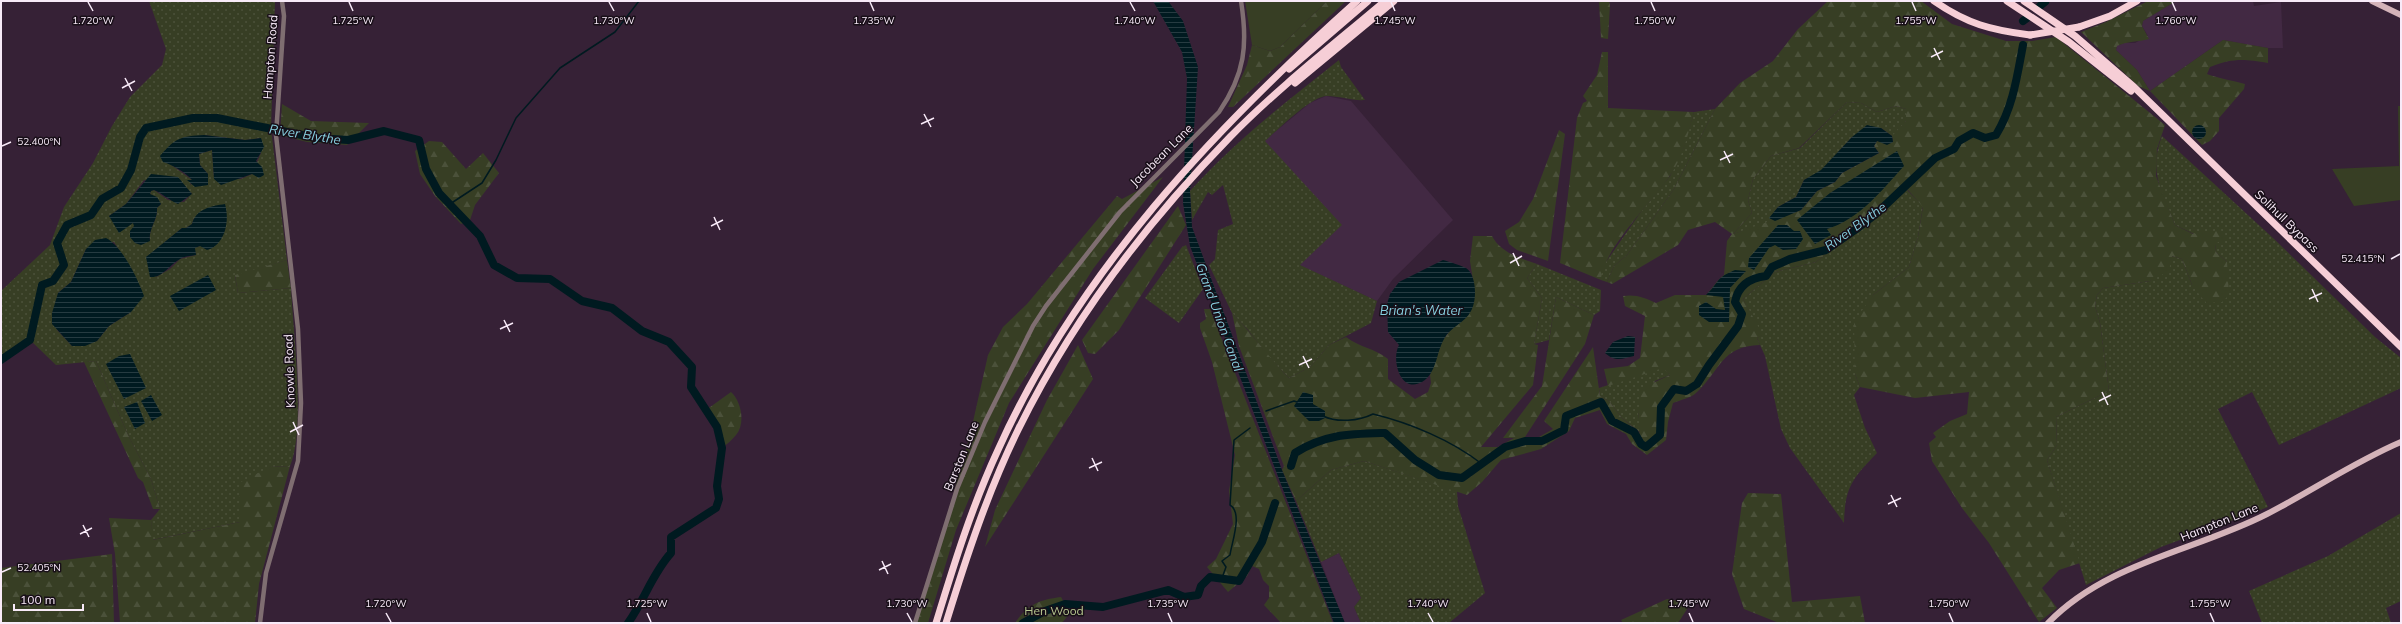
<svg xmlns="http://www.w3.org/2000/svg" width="2402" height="624" viewBox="0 0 2402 624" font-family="Mulish,sans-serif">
<defs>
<pattern id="grass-dots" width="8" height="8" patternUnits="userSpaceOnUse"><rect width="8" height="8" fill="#373e24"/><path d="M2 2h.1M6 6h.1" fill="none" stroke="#4b513a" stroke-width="1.8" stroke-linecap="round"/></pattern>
<pattern id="forest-firs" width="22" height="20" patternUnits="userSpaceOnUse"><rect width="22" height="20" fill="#373e24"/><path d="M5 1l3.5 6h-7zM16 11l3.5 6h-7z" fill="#4b513a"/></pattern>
<pattern id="water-rules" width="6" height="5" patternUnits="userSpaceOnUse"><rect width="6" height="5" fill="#001a20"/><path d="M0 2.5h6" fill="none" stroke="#263b41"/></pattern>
</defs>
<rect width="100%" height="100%" fill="#362136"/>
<path fill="#422943" d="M2176,1H2253L2254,6L2281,2L2283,48H2268L2223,40L2150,91L2137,70L2116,50L2117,46L2124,43H2135L2148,36L2142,26L2143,21Z
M1326,96L1351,101L1453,220L1393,279L1377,301L1299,265L1264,141L1310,103Z
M1339,553L1361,598L1354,607L1361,623H1345L1321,562Z"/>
<path fill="url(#grass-dots)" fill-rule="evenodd" d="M149,1H275L271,129L287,260L235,276L238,293L291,288C293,331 306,430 290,466L270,467L240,522L152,540L151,520L160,509L151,479L128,435L96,361L56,365L30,340L1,360V291L50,245L64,207L93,163L112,126L130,97L162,65L166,49ZM204,135L245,140L261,138V153L252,174L241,179L214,178L212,150L199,154L200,165L208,174L190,185L192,180L170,164ZM144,180L192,193L184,202L168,200L154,190L151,191L150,194L161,204L157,208C158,220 148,229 150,241L133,223L109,216L126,204ZM194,218L200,246L194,248L196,255L180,259L170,269L156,277L153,252L182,228H186L192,224ZM114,242L125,260L131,312L109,326L97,341L72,346L57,330L58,293L71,282L86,249Z
M1339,60L1341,67L1365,100C1352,101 1340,96 1327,96C1311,96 1278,130 1265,141L1342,225L1300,265L1377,301L1371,323L1329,345L1310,367L1289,378L1269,357L1248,330L1232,313L1209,265L1215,259L1218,230L1233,224L1223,185L1212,195L1208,192L1192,220L1190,191C1234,142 1287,101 1339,60Z
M1847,102L1861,103L1877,112L1896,106L1906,109V121L1895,136H1892L1881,128L1852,137L1821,171L1804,180L1796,197L1778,207L1770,218L1775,221L1733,234L1752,213L1748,200L1753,179L1771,156L1800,148Z
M1715,109L1674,189L1627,255L1614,266L1607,282L1601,280V269L1640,213L1670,176L1683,149L1694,112Z
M2162,136L2273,238L2375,337L2401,358V388L2279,445L2252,392L2218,409L2268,507L2161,547L2086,585L2047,460L2057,445L2056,417L2109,391L2100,323L2095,306L2097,295L2103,288L2150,281L2172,256L2182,259L2192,285L2227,262L2216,252L2215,244L2175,225C2162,191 2148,172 2162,136Z
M1907,190L1923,206L1918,237L1909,267L1873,295L1855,374L1860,387L1854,395L1865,428L1877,453C1852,479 1845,487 1844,523L1790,448L1781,429L1765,356L1757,338L1762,335L1743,299L1775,272L1816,262Z
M1186,245L1203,289L1179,323L1145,298L1182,247Z
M1537,264L1601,290L1600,311L1594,315L1556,297L1549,340L1534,344L1542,298L1527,278Z
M1663,367L1670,375L1655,381L1638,412L1641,433L1622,418L1609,401L1600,396L1599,388Z
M1364,461L1457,491L1458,506L1485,593L1449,623H1361L1354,607L1361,598L1339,553L1321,562L1296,501L1331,470Z
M2401,513V601L2386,608L2391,623H2262L2249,591L2328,556Z"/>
<path fill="url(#forest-firs)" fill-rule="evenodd" d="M1327,1H1346L1233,107H1228L1247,65L1252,45L1270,51L1280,47Z
M1599,1H1609L1610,5L1608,39L1601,38Z
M1828,1H1921L1952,24L2006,41H2032L2056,37L2165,125L2157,149L2156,176L2175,225L2193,234L2221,230L2224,239L2215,244L2216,252L2227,262L2229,295L2222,302L2206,303L2192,285L2182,259L2172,256L2169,271L2150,281L2103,288L2097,295L2095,306L2100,323L2109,391L2056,417L2057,445L2047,460L2080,563L2059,570L2042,588L2057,608L2039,622L1989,543L1962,508L1932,461L1929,443L1936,437L1933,433L1950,421L1967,414L1969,392L1915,398L1860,387L1855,374L1854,322L1873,295L1909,267L1918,237L1923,207L1908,190L1816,262L1775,272L1743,299L1763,335L1757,338L1760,345C1721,346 1721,370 1696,393C1691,398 1680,400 1673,403L1668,422L1666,440L1647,455L1632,444L1626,434L1607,424L1600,410L1575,418L1569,431L1541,449L1501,460L1482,482L1467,495L1364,461L1331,470L1296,501L1282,470L1284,466L1239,346L1232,313C1252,333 1268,357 1289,378L1310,367L1329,345L1346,337C1361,348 1374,348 1388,359V379L1415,399L1428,392L1431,383L1430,375L1442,341L1453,327L1464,319L1474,287L1470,261L1473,236H1492C1501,253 1520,258 1537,264L1527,278L1542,298L1534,344L1538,345L1533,385L1481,447H1498L1514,438H1503L1542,386L1556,297L1594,315L1585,344L1525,437H1539L1553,429L1544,421L1593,347L1600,396L1609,401L1622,418L1640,433L1638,412L1642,388L1670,375L1663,368L1608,386L1604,369L1628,366L1640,358L1645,316L1625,306L1623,296C1636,294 1645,298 1656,303L1675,295H1706C1713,288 1716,281 1724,275L1727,241L1732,234L1715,222L1688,230L1678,245L1612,284L1607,282L1614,266L1627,255L1674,189L1715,109L1740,83L1773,61L1798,29ZM1847,102L1861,103L1877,112L1896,106L1906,109V121L1892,136L1893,142L1877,141L1874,146L1879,153L1842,173L1835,182L1817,191L1801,210L1733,234L1752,213L1748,200L1753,179L1771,156L1799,148Z
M2148,1H2176L2143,21L2142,26L2149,39C2138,42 2127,41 2117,46L2116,50L2137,70L2150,91L2223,40L2268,48V63C2244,59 2233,58 2210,67L2207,74C2220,79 2232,80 2245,84L2244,89L2219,118V131L2210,141L2202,145L2150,91L2138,86L2081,32L2106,22Z
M1602,52H1608V108L1694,112C1688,134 1683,158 1669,177C1652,202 1602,251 1601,280L1560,263L1577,118L1583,103L1587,101L1583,96L1597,75Z
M282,104L311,121L369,123L347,145L307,142L280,135Z
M1559,130L1565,134L1548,261L1517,250L1509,244L1505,231L1519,222L1533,199Z
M429,141L442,142L466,169L483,153L499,173L475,205L470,220L461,224L435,196L420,174L415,151Z
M1163,177L1093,269L1009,403L956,530L928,623H917L970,435L988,355L1003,327L1027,304L1117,196L1122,199Z
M1178,206L1186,225L1119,330L1095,354L1088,353L1082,340Z
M287,260L291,288L238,293L235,275Z
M1204,309H1210L1333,623H1281L1264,605L1269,598V586L1263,580L1259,569L1252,566L1247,576L1228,592L1207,567L1216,559L1233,524L1229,491L1235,455L1212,362L1200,328V323L1206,319Z
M1078,345L1093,379L985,547L995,510L1047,400Z
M96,361L128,435L151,479L160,509H153L143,482L138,478L84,362Z
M731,392C741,401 746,423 736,435C732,440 727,444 722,448L717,427L706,410Z
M290,466L259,584L255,623H120L115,554L109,518L151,520L153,540L240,522L239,483L270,467Z
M1748,493L1781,494L1792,602L1860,596L1865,623H1779L1744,609L1732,574L1742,503Z
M112,554L114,623H1V568Z
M1061,597L1070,613L1062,623H1015C1028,604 1039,600 1061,597Z
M1667,599L1691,603L1678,623H1623L1621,620Z"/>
<path fill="#373e24" d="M1245,1H1327L1280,47L1270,51L1252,45Z
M2398,106H2401V200L2354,206L2332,169L2399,166Z"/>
<path fill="url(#water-rules)" d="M1153,1H1168L1183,21L1198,67L1190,191L1192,227L1282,470L1345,623H1334L1190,246L1183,203L1187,78L1182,52Z
M2192 132a7 7 0 1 1 14 0a7 7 0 1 1-14 0Z
M1867,125L1881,128L1892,136L1893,142L1887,145L1877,141L1874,146L1879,153L1842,173L1835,182L1817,191L1801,210L1775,221L1769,218L1778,207L1796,197L1804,180L1821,170L1852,137Z
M204,135L245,140L261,138L264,147L256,161L262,167L264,175L259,178L252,174L221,185L214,179L212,150L199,154L200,165L208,174V185L195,187L187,180H192C185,172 173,165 163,162L160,156C175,138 181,136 204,135Z
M1897,151L1904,166C1882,190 1860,219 1827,229L1831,235L1815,244L1797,220L1830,193Z
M151,174L178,177L192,194L178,204C169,200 163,194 154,190L151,191L150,194L157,197L161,204L157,208C158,220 148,229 150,241L141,245L135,243L130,237V231L134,226L133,223L119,233L109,216L126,204Z
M225,204C230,221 225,245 207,250L200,246L195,248L196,255C191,256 184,256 180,259C169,265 163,278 150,277L146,257L182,228H186L192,224C196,209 211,206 225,204Z
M1778,225H1787L1794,231H1800L1803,239L1796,249L1783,250L1775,245L1769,248L1754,270L1748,267L1749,258Z
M106,238C122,246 138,279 144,296L131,312L109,326L97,341L85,346H72L52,324V313L58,293L71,282L86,249L95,240Z
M1443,260C1450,262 1460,265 1466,268C1477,275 1477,301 1471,311C1465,323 1450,327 1444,339C1436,353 1437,373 1422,382C1400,394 1391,359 1399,345L1388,332L1387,304L1390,294L1399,282Z
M1735,270L1746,271L1730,288L1729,322H1709L1699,315V306L1706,302L1716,309L1725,310L1723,297L1706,295C1719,283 1715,278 1735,270Z
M208,275L216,290L179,311L170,296Z
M1628,336L1635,337L1634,356C1622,359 1615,362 1605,353L1613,342Z
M130,354L146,388L124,399L106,364L119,356Z
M1303,392L1313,395V404L1325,411V418L1319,421H1309L1294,406Z
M151,395L162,415L152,421L141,401Z
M137,402L145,423L135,429L124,407Z"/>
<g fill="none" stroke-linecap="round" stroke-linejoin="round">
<path stroke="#001a20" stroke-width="1.5" d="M450,204L482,183L496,160L516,118L560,68L615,32L639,1
M1266,411L1294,401L1297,402
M1323,416C1337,423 1359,421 1373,414C1410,423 1451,440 1482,464
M1222,578L1226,567L1222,561L1230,555C1232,541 1243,513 1230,505L1234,440L1250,428"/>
<path stroke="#001a20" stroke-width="8" d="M2040,6L2045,2
M2023,21L2027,18
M1,360L30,340L42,285L53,281L64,265L57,243L67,225L91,215L102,199L121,188L131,170L140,137L146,128L193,118H217L317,138L348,140L384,131L419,140L426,169L439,193L480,236L494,265L517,278L550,279L582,301L612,308L642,331L669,342L692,367L691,387L717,427L722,448L717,486L719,499L716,508L671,537V553C652,574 644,601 628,623
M1291,466L1295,453C1325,434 1350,434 1385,433L1415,460L1439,475L1462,478L1505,447L1525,441H1542L1564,430L1566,416L1601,402L1612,421L1634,432L1641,444L1646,447L1660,435L1661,407L1674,389L1686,391L1697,384L1709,365L1738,326L1742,314L1735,302C1738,285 1750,278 1766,276L1772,267L1790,259L1826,250L1855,230L1877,213L1935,158L1954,149L1959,141L1973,133L1985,138L1996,135C2013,107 2017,77 2023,45
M1023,623L1045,611L1065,604L1103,607L1168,590L1184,597L1198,595L1201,586L1210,577L1239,581L1262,542L1275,503"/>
<path stroke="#7f6e71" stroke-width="4.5" d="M260,623L266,573L298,461L301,403L298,329L276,135L284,16L282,1
M915,623L957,489L985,422L1033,326L1046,306L1120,212L1219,112C1245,74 1248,45 1241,1"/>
<path stroke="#d4b3b9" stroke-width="6" d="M2372,1L2401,15
M2048,623C2107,562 2195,551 2267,514C2312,491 2354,462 2401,442"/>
<path stroke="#f6ced6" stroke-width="7" d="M1934,1C1967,24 1991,30 2030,35
M2007,1L2069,42L2131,91
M2024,1L2075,36L2134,87L2401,347
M2079,27L2110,16L2137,1
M1289,69L1368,1
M1295,83L1394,1
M936,623C954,564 972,506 998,450C1078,272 1214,129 1357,1
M946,623C966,558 988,491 1018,430C1071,322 1146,223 1230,137C1278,88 1332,46 1385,1"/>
<path stroke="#f6ced6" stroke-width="7" d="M2030,35L2079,27"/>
</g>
<path fill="none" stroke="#f8eaf8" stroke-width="1.5" d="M88,2L93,11M349,2L353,11M609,2L614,11M870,2L874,11M1130,2L1135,11M1391,2L1395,11M1651,2L1655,11M1912,2L1916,11M2172,2L2176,11M1934,48L1940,60M1931,57L1943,51M125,78L132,91M122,88L135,81M924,114L931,127M921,124L934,118M2,146L11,142M1724,151L1730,163M1720,160L1733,154M714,217L720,230M711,226L723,220M1513,253L1519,266M2391,259L2400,254M1510,263L1522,256M2312,289L2318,302M2309,299L2322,293M504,320L510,332M500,329L513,323M1303,356L1309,368M1299,365L1312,359M2102,392L2108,405M2099,401L2111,395M293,422L299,435M290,432L303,425M1092,458L1098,471M1089,468L1102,462M1891,495L1897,507M1888,504L1901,498M83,525L89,537M80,534L92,528M882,561L888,574M879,570L891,564M2,572L11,568M386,613L391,622M647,613L651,622M907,613L912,622M1168,613L1172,622M1428,613L1433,622M1689,613L1693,622M1949,613L1953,622M2210,613L2214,622"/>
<g text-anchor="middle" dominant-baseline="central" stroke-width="3" stroke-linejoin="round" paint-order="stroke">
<g font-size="12" fill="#f8eaf8" stroke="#180f18">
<text transform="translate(270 57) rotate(-86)">Hampton Road</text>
<text transform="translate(1161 155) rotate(-45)">Jacobean Lane</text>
<text transform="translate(2287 221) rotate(44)">Solihull Bypass</text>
<text transform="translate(289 371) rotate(-92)">Knowle Road</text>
<text transform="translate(961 456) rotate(-68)">Barston Lane</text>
<text transform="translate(2219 522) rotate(-22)">Hampton Lane</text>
</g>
<g font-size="12" fill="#b8c891" stroke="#180f18">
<text x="1054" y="610">Hen Wood</text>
</g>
<g font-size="13" font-style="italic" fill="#86cfdf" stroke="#180f18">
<text transform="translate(305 134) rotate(9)">River Blythe</text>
<text transform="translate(1855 226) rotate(-36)">River Blythe</text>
<text x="1421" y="310">Brian's Water</text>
<text transform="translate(1220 317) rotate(70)">Grand Union Canal</text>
</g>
</g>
<g font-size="10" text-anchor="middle" fill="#f8eaf8" stroke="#180f18" stroke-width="3" stroke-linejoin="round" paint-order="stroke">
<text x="1655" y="24">1.750°W</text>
<text x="93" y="24">1.720°W</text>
<text x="353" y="24">1.725°W</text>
<text x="614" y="24">1.730°W</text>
<text x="874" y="24">1.735°W</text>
<text x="1135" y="24">1.740°W</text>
<text x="1395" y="24">1.745°W</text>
<text x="1916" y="24">1.755°W</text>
<text x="2176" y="24">1.760°W</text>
<text x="39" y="145">52.400°N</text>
<text x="2363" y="262">52.415°N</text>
<text x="39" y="571">52.405°N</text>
<text x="386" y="607">1.720°W</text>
<text x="647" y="607">1.725°W</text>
<text x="907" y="607">1.730°W</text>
<text x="1168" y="607">1.735°W</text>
<text x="1428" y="607">1.740°W</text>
<text x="1689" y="607">1.745°W</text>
<text x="1949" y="607">1.750°W</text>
<text x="2210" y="607">1.755°W</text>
</g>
<rect width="2402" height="624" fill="none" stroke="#f8eaf8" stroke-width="4"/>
<path d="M14 604v6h69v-6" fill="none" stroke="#f8eaf8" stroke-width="2"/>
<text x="20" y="604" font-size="12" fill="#f8eaf8" stroke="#180f18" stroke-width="3" paint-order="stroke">100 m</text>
</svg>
